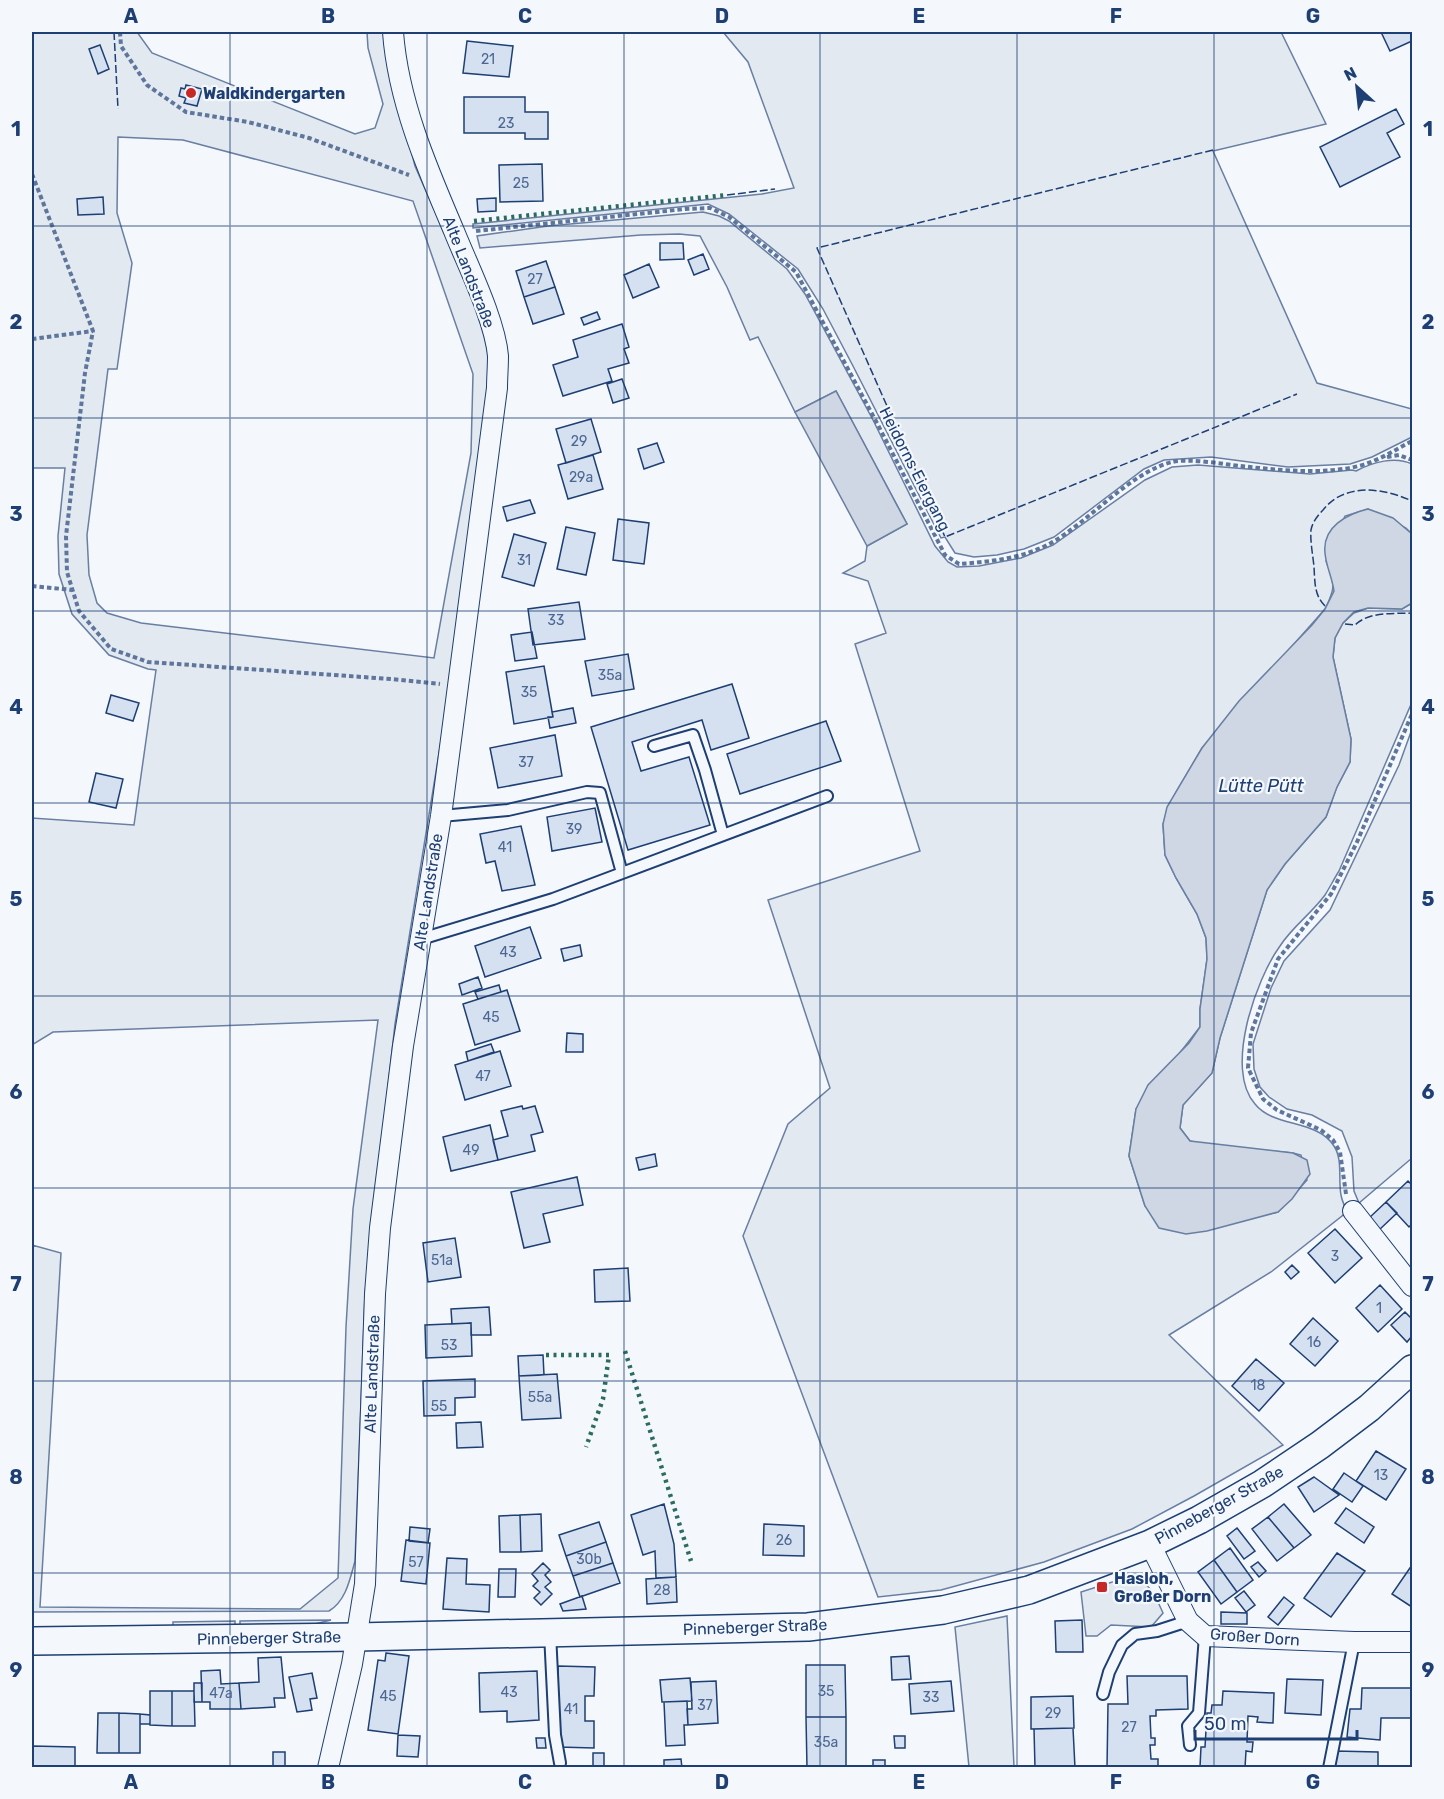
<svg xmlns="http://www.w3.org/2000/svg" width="1444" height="1799" viewBox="0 0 1444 1799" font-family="Rubik,sans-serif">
<rect width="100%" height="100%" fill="#f4f7fb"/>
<path fill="#e3e9f0" stroke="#687fa3" stroke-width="1.5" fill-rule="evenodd" d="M32,32H137L152,53L355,134L375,128L383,104L368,48L367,32H387L392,76L415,166L485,326L492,359L453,667L395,1024L365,1294L355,1561C350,1579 346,1601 329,1611L32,1612V1245L61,1253L40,1607L300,1609L338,1578L346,1327L353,1209L378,1020L53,1032L32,1045V818L134,825L156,670L148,669L109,655L72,614L59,574L58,536L65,468H32ZM118,137L183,140L413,201L473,374L471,453L434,658L141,623L107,613L97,603L89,575L87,535L108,369H117L132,263L117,213Z
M723,32H1281L1326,124L1213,151L1317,383L1412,409V437L1372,457L1350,464L1288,467L1211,457L1164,460L1144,469L1054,537L1024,549L997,555L974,557L955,553L945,537L941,538L853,366L823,309L798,269L729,214L708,204L473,228V224L762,194L794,188L748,62Z
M703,212L719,216L729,221L787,269L805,294L873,420L935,546L948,562L957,567L979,566L1021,558L1053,545L1145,480L1172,467L1198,465L1310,474L1352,470L1356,471C1373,462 1395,456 1412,464V534L1406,528L1368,509L1345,516L1326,561C1335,584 1336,587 1325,609L1202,748L1175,794L1163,824L1165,855L1176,878L1197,914L1206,938L1207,959L1200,1009V1027L1136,1109L1129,1156L1145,1206L1246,1219L1278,1212L1307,1180L1301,1155L1293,1153L1203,1144L1190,1141L1180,1128L1183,1105L1212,1073L1220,1038L1267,890L1285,864L1326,817L1336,789L1350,762L1351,739L1333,657L1335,638L1343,623L1354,613L1368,608L1402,609L1412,603V702L1339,871C1334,879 1330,887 1325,895C1312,913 1292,927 1280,946C1256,979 1224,1069 1255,1104C1274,1128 1317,1119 1334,1146C1343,1160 1338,1179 1341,1195C1342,1201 1345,1207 1347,1212L1271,1272L1169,1335L1283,1445L1194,1496L1132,1529L1044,1562L941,1590L878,1597L743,1236L788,1124L830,1088L768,900L920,851L855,644L886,633L868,581L843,573L865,561L867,546L907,524L836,391L795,412L758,337L750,340L727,287L700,236L679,234L641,235L480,248L477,236L548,226Z
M1412,729V1158L1359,1203L1354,1191L1352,1157L1342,1131L1312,1115L1287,1109L1269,1097L1260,1087L1254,1069L1253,1044L1271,988L1284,961L1330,910L1399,765Z
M1131,1576C1149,1581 1156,1597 1163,1613L1151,1627L1111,1625L1097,1636H1086L1081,1592Z
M1007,1616L1014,1767H969L955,1627Z
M331,1620L307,1626L240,1627V1621Z
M235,1621V1627L173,1628V1622Z"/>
<path fill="#cfd7e4" stroke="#687fa3" stroke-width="1.5" d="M836,391L907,524L867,546L795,412Z
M1368,509L1393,518L1412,534V603L1402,609L1368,608L1354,612L1343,623L1335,638L1333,657L1351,739L1350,762L1337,787L1326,817L1285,864L1267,890L1220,1038L1212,1073L1183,1105L1180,1128L1190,1141L1293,1153L1307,1160L1310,1174L1292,1199L1278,1212L1207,1231L1186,1234L1159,1228L1145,1206L1129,1156L1136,1109L1148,1085L1189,1043L1200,1027V1009L1207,959L1206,938L1197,914L1176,878L1165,855L1163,824L1167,807L1202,748L1239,701L1312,625L1325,609L1334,591C1332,577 1326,566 1325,553C1322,527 1347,514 1368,509Z"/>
<path fill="#d5e0f0" stroke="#1d3f73" stroke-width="1.5" d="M1381,32H1412V41L1390,51Z
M467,41L513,46L509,77L463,73Z
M100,45L109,69L98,74L89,49Z
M186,85L202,89L197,106L184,103L186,98L179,96L181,88L185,89Z
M464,97H525V112H548V139H525V133H464Z
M1396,109L1404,124L1387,133L1400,157L1340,187L1320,147Z
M542,164L543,201L500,202L499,165Z
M103,197L104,214L78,215L77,199Z
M496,198V211L478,212L477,199Z
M660,243H683L684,259L660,260Z
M703,254L709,269L694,275L688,260Z
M546,261L555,287L524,297L516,271Z
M649,264L659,287L633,298L624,275Z
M555,287L564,314L533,324L524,297Z
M597,312L600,319L584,325L581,318Z
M622,324L629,347L624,349L629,363L608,369L612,381L563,396L553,365L578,357L573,340Z
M622,379L629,398L613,403L607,384Z
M591,419L601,452L566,463L556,429Z
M657,443L664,462L644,469L638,449Z
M593,455L603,489L568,499L558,465Z
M530,500L535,513L507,521L503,507Z
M618,519L649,523L644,564L613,560Z
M566,527L595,533L586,575L557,569Z
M514,534L546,543L534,586L502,577Z
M579,602L585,639L533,645L528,609Z
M532,632L537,658L515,661L511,635Z
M628,654L634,689L592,696L585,661Z
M544,666L553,717L514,724L506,672Z
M732,684L749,738L711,750L702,720L632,742L641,771L689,757L710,825L628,850L591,727Z
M111,695L139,703L133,721L106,713Z
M573,708L576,723L550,728L548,717H553L552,712Z
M826,721L841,761L740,794L727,754Z
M555,735L562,776L498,788L490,748Z
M96,773L123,779L116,808L89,802Z
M595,808L602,842L552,851L547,817Z
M521,826L535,885L502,891L495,861L486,863L480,834Z
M530,927L541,958L485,977L475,946Z
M580,945L582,956L564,961L561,949Z
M478,977L482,988L462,995L459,984Z
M499,985L501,992L478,999L475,992Z
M507,990L520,1031L475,1045L463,1004Z
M567,1033L583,1034V1052H566Z
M491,1044L494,1052L468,1061L466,1052Z
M500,1051L511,1086L465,1100L455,1065Z
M522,1106L523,1109L535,1106L543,1132L531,1135L535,1151L498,1160L493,1140L508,1136L501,1111Z
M490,1125L498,1160L451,1171L443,1137Z
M655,1154L657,1166L639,1170L636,1158Z
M577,1177L583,1205L543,1214L550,1242L524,1248L511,1192Z
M1408,1181L1412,1185V1224L1409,1227L1386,1202Z
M1386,1202L1397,1213L1378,1231L1368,1219Z
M1335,1229L1362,1258L1335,1283L1308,1253Z
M455,1238L461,1277L428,1282L423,1243Z
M1292,1265L1299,1272L1291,1279L1285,1272Z
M628,1268L630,1301L595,1302L594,1270Z
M1380,1285L1402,1309L1378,1332L1356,1308Z
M489,1307L491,1335H471V1323L452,1324L451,1309Z
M1405,1312L1412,1319V1336L1407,1342L1391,1325Z
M1313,1318L1338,1341L1315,1366L1290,1344Z
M471,1323L472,1356L426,1358L425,1325Z
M543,1355L544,1375L519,1376L518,1356Z
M1256,1359L1284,1383L1259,1411L1232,1386Z
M557,1374L561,1418L522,1420L519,1376Z
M475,1379V1397L455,1398V1415L424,1416L423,1381Z
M481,1422L483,1447L457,1448L456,1423Z
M1376,1451L1406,1469L1386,1500L1356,1481Z
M1344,1473L1363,1486L1352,1502L1333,1489Z
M1314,1477L1339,1495L1314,1512L1298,1487Z
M664,1504L674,1544L676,1577L656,1578L655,1551L643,1555L631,1515Z
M1284,1504L1311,1535L1294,1548L1268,1517Z
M1346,1508L1374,1527L1364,1543L1335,1523Z
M541,1514L542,1551L521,1552L520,1515Z
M520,1515L521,1552H500L499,1516Z
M1268,1517L1294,1548L1277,1561L1252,1529Z
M599,1522L606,1542L566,1556L559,1535Z
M764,1524L804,1526V1556L763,1555Z
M410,1527L430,1529L428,1543L409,1541Z
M1237,1528L1255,1551L1244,1559L1227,1536Z
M406,1540L430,1543L426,1584L401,1581Z
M606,1542L613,1563L573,1576L566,1556Z
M1230,1548L1253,1580L1237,1592L1214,1560Z
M1337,1553L1365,1571L1331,1617L1304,1598Z
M447,1558L467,1559L466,1584L490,1585L489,1612L443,1609Z
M1214,1560L1237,1592L1221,1604L1198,1572Z
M1258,1562L1266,1571L1259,1577L1251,1567Z
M543,1563L550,1570L545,1575L551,1582L545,1587L552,1594L541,1605L534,1598L540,1592L533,1586L538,1581L532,1574Z
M613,1563L620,1583L580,1597L573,1576Z
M1412,1565V1607L1392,1594Z
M499,1569H516L515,1597H498Z
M676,1577L677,1602L647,1604L646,1579Z
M1244,1591L1255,1605L1246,1612L1235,1598Z
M582,1596L586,1609L563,1611L560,1604Z
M1284,1597L1294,1605L1278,1625L1268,1617Z
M1221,1612L1247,1613V1624H1221Z
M1082,1620L1083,1652H1056L1055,1621Z
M386,1653L409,1656L398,1734L368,1730L378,1660L385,1661Z
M909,1656L911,1679L892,1680L891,1657Z
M281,1657L285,1698H274L275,1707L241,1709L239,1683L259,1682L258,1658Z
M806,1665H845L846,1717H806Z
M558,1666L595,1667L594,1696H585V1721H594V1748L558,1747Z
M220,1670L221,1684L239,1683L241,1709H210V1702H202L201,1671Z
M537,1671L539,1720L507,1722V1711L480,1712L479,1673Z
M312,1673L317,1698L310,1699L312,1710L297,1712L289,1677Z
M1127,1676H1187L1188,1709L1156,1710V1716H1150L1151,1738H1155V1745H1150L1151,1759H1158V1768H1107L1108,1704H1128Z
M690,1678L692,1701L662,1702L660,1680Z
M1287,1679L1323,1680L1321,1715L1285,1713Z
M716,1681L718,1723L688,1725L687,1709H692L691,1682Z
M951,1681L954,1711L911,1714L909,1684Z
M194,1683H202V1702H194Z
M1362,1688H1412V1718H1381L1380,1740L1347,1737L1350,1709H1361Z
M150,1691H172V1726L150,1725Z
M172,1691H194L195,1726H172Z
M1223,1691L1274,1693L1273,1723L1257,1722L1258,1717L1248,1716L1247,1742H1253L1252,1752L1246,1751L1245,1768H1188L1200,1767L1201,1747H1205L1207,1713H1211L1212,1705H1222Z
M1073,1696L1074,1728L1031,1729V1697Z
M687,1701L688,1725H684L685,1745L666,1746L664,1702Z
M98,1713H119V1753H97Z
M119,1713L140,1714V1753H119Z
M140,1714L150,1715V1724H140Z
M806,1717H846V1768H807Z
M1073,1728L1075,1768H1035L1034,1729Z
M398,1735L420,1736L418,1757L397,1756Z
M894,1736H905V1748H895Z
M536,1738H545L546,1748H537Z
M32,1746L75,1747V1768H32Z
M1335,1751L1378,1752V1768H1335Z
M273,1752H285V1768L273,1767Z
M593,1753H604V1766H593Z
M681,1759L682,1768H664V1760Z
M873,1760H885V1768H873Z"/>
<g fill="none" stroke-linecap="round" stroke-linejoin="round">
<g stroke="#1d3f73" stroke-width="14">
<path id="lane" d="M654,746L693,735L705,770L723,835
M441,816L508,810L587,792L600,793L622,873
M421,939L553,899L827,796
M550,1633L555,1735L560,1763
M1103,1694L1109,1672L1122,1645L1135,1634L1157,1631L1188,1621
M1190,1745L1188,1726L1199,1713L1205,1636
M1329,1768L1354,1642"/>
</g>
<g stroke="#1d3f73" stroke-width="22">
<path id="street" d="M1353,1211L1412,1286
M1150,1544L1188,1621L1205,1636L1354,1642H1412
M328,1768L352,1664L365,1584L375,1294L380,1228L403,1046L441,816L497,388C497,378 498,367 498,356C495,320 468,266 454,231C427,168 398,101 393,32"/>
</g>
<g stroke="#1d3f73" stroke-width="30">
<path id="secondary" d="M32,1641L357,1637L808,1627L943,1610L1029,1590L1150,1544L1199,1520L1262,1484L1320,1445L1369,1408L1412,1369"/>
</g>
<path stroke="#5e769c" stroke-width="4" stroke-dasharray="4.5 3" stroke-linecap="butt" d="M120,32L121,46L147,85L186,112L248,122L309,138L409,175
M32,174L93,331L85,373L66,536L67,572L79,611L111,649L148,662L391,679L440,684
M476,231L685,209L710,208L729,217L796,272L878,425L945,555L959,564C990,562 1024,558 1051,543C1090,521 1129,473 1172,462C1188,458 1223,464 1240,466C1278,470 1321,475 1359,466C1378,461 1395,450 1412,441
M32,339L93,331
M1387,457L1399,455L1412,460
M32,586L73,590
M1346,1194L1340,1152L1333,1140L1321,1130L1277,1110L1263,1099L1248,1068L1251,1033L1278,959L1331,894L1357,842L1412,714"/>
<use href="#lane" stroke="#f4f7fb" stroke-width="10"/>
<use href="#street" stroke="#f4f7fb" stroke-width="20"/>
<use href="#secondary" stroke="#f4f7fb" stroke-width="27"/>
<path stroke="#2c6c60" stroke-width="4.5" stroke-dasharray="3 4.5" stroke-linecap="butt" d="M474,221L727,195
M625,1351L691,1561
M546,1355H609L603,1399L586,1447"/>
<path stroke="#1d3f73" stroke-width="1.5" stroke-dasharray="8 3" stroke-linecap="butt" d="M114,32L118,109
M1213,150L817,248L945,537L1297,394
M727,195L775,189
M1325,606C1314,595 1315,582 1314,567C1313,556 1310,541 1311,530C1312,523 1318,515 1323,510C1345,482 1384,488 1412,501
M1345,624L1355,625C1370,611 1393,614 1412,613"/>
</g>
<path fill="none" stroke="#1d3f73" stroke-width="1.5" stroke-opacity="0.55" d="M230,32V1768M427,32V1768M624,32V1768M820,32V1768M1017,32V1768M1214,32V1768M32,226H1412M32,418H1412M32,611H1412M32,803H1412M32,996H1412M32,1188H1412M32,1381H1412M32,1573H1412"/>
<g fill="#c62828" stroke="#f4f7fb" stroke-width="2">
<circle cx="191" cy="93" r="6"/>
<rect x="1096" y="1581" width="12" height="12" rx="3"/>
</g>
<g text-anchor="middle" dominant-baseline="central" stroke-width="4.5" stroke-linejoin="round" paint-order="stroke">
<g font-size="14" fill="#4b6792">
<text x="488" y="59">21</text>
<text x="506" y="123">23</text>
<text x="521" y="183">25</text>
<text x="535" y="279">27</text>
<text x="579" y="441">29</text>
<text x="581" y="477">29a</text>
<text x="524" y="560">31</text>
<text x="556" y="620">33</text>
<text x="610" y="675">35a</text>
<text x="529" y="692">35</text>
<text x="526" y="762">37</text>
<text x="574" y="829">39</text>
<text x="505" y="847">41</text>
<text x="508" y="952">43</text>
<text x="491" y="1017">45</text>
<text x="483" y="1076">47</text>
<text x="471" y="1150">49</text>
<text x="1335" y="1256">3</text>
<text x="442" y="1260">51a</text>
<text x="1379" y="1308">1</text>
<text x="1314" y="1342">16</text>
<text x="449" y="1345">53</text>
<text x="1258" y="1385">18</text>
<text x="540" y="1397">55a</text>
<text x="439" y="1406">55</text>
<text x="1381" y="1475">13</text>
<text x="784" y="1540">26</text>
<text x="589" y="1559">30b</text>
<text x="416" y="1562">57</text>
<text x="662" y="1590">28</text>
<text x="826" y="1691">35</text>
<text x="509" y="1692">43</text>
<text x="221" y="1693">47a</text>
<text x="388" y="1696">45</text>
<text x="931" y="1697">33</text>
<text x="705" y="1705">37</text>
<text x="571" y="1709">41</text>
<text x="1053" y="1713">29</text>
<text x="1129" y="1727">27</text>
<text x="826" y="1742">35a</text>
</g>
<g font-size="16" font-weight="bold" fill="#1d3f73" stroke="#f4f7fb" text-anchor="start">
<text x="203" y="93">Waldkindergarten</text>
<text x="1114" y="1578">Hasloh,<tspan x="1114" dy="18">Großer Dorn</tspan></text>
</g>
<g font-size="16" fill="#1d3f73" stroke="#f4f7fb">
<text transform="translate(469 272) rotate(69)">Alte Landstraße</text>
<text transform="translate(915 469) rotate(63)">Heidorns Eiergang</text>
<text transform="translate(428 892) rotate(-81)">Alte Landstraße</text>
<text transform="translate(372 1374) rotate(-88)">Alte Landstraße</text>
<text transform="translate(1219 1505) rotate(-29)">Pinneberger Straße</text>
<text transform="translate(755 1627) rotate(-2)">Pinneberger Straße</text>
<text transform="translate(1255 1637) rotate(4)">Großer Dorn</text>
<text transform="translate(269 1638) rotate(-1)">Pinneberger Straße</text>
</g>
<g font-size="18" font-style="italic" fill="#1d3f73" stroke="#f4f7fb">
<text x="1261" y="786">Lütte Pütt</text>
</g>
</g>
<rect width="1444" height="1799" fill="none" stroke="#f4f7fb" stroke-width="66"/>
<g transform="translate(1357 87) rotate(333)" stroke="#f4f7fb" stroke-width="4.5" paint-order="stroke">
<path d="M0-4.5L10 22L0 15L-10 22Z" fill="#1d3f73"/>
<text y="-9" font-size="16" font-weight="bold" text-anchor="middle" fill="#1d3f73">N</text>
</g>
<path d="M1195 1730v9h162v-9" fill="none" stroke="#1d3f73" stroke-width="3"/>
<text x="1204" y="1730" font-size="18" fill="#1d3f73" stroke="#f4f7fb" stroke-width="4.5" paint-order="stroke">50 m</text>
<rect x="33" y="33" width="1378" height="1733" fill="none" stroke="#1d3f73" stroke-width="2"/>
<g font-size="20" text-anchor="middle" font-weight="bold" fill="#1d3f73">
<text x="131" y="23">A</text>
<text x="328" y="23">B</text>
<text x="525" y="23">C</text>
<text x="722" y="23">D</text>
<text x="919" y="23">E</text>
<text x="1116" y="23">F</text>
<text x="1313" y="23">G</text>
<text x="16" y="136">1</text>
<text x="1428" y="136">1</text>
<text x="16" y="329">2</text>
<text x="1428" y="329">2</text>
<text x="16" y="521">3</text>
<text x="1428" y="521">3</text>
<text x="16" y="714">4</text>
<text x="1428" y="714">4</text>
<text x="16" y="906">5</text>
<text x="1428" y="906">5</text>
<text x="16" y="1099">6</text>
<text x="1428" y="1099">6</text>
<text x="16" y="1291">7</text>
<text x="1428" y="1291">7</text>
<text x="16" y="1484">8</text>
<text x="1428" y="1484">8</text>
<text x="16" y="1677">9</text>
<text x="1428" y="1677">9</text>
<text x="131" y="1789">A</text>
<text x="328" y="1789">B</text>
<text x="525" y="1789">C</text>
<text x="722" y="1789">D</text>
<text x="919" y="1789">E</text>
<text x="1116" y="1789">F</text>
<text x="1313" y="1789">G</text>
</g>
</svg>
